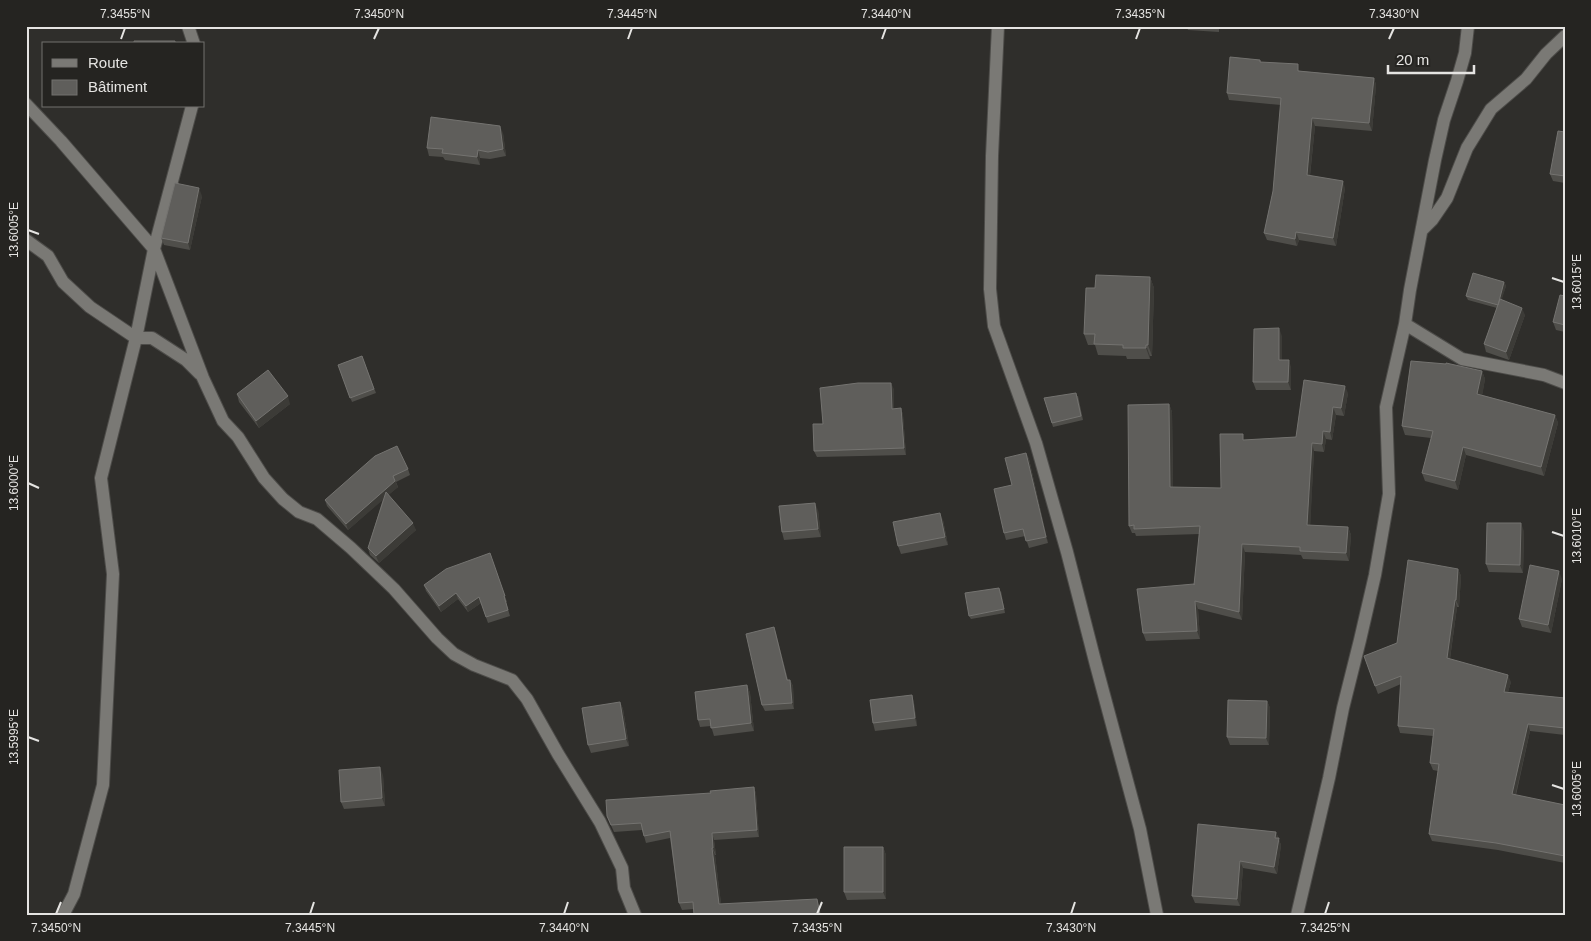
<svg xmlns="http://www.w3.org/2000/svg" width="1591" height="941" viewBox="0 0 1591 941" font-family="Arial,sans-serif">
<rect width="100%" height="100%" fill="#2f2e2b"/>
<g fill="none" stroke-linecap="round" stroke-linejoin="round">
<g stroke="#4d4c49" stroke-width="14">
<path id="street" d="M188,26L194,44
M998,26L992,156L990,289L994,326L1036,443L1067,552L1096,665L1140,829L1157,915
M26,104L61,141L154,249L203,378L223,421L238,437L264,478L283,499L299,512L317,519L351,548L394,589L437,638L454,654L474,665L512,680L527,699L558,754L600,822L622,868L624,888L635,915
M1422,230L1432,220L1447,198L1467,148L1491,109L1526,79L1546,54L1565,36
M26,240L48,256L63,282L90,307L136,338H152L186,360L200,374
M1405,324L1462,359L1544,375L1565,383
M63,915L74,894L103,785L113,574L101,478L136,338L154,249L192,106
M1297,915L1329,778L1343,708L1360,640L1375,575L1389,494L1386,407L1405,324L1410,290L1435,160L1444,120L1457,81L1465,53L1468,26"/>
</g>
<use href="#street" stroke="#7a7975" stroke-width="12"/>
</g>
<path fill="#4f4e4a" d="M1187,26H1219V32L1188,30Z
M1260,60L1261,62L1301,71L1374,78L1376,85L1372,131L1315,126L1310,176L1345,188L1336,246L1299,240L1297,246L1267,240L1264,233L1273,191L1281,105L1229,100L1227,93Z
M1565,132V183L1553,181L1550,174Z
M503,133L506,156L490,159L480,158V165L445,160L443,157L429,156L427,148Z
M202,196L190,250L164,245L161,238Z
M1150,277L1154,288L1152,356H1150V359H1127L1126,356L1098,355L1095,345H1088L1084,334L1095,288Z
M1504,282L1506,286L1501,300L1525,315L1509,360L1486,352L1484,344L1497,308L1468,300L1466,296Z
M1565,296V332L1556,330L1553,322Z
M1282,336V360L1291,367V390H1256L1253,382Z
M362,356L376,393L352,402L338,365Z
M1482,371L1485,379L1482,395L1555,415L1558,423L1544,476L1466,455L1458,490L1425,481L1422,473L1431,438L1405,435L1402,426Z
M894,389V409L901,408L903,415L906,455L817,457L814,451L823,424Z
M1348,393L1344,416L1336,415L1332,440L1326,439L1324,452L1314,451L1310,525L1348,527L1351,535L1349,561L1303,559L1301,555L1245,552L1242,620L1198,609L1200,639L1146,641L1143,633L1194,584L1200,534L1136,536L1135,533H1132L1129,526L1169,404L1172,412L1173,487L1221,488L1245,440L1296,437Z
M237,394L290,404L259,428L239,402Z
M1078,396L1083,420L1053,427L1044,398Z
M1026,453L1029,459L1048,543L1029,548L1025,536L1006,540L1004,533L1012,485Z
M408,469L410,475L396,482L398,487L388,495L416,530L379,563L370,555L368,548L383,499L348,530L327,506L325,500Z
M818,510L821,537L784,540L782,532Z
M943,520L948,545L901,554L898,546Z
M1524,531L1523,573L1489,572L1486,564Z
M490,553L507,602H506L510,616L488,623L481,603L468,612L458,599L441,612L426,591L424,585Z
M1458,569L1461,576L1459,607H1457L1450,659L1511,682L1508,692L1565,698V735L1530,731L1516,795L1565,805V863L1498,850L1432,841L1429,834L1438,771L1433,770L1430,763L1433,736L1400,733L1398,726L1401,684L1378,694L1364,656L1397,643Z
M1562,579L1551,633L1522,627L1519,619Z
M1001,591L1005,613L971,619L969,616Z
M774,627L776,633L788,680H790L793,686L794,709L765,711L762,705Z
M747,685L750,693L754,731L714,736L711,726L700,727L698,720Z
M912,695L914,703L917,726L875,731L873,723Z
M1267,701L1270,708L1269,745H1230L1227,737Z
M620,702L623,709L629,746L591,753L588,745Z
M383,775L385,806L344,809L341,802Z
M754,787L756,794L759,837L714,840L716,855H715L721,904L819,906L694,909L682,910L679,903L670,838L646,843L644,836L642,830L614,832L607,816L711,793Z
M1276,832L1281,845L1277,874L1243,868L1240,906L1195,903L1192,896Z
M883,847L886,855V899L847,900L844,892Z"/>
<path fill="#3c3b37" d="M1374,78L1376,85L1372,131L1369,123Z
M1312,118L1315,126L1309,183L1307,175Z
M500,126L503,133L506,156L503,149Z
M478,150L480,158V165L477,157Z
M1343,181L1345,188L1336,246L1333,238Z
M199,188L202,196L190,250L188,243Z
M1296,232L1299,240L1297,246L1295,239Z
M1150,277L1154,288L1152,356L1148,345Z
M1504,282L1506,286L1499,309L1498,305Z
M1522,308L1525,315L1509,360L1506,352Z
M1279,328L1282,336V367L1279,360Z
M1146,345L1150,356V359L1146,348Z
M1289,360L1291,367V390L1288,382Z
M1482,371L1485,379L1481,403L1477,394Z
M891,383L894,389V415L892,409Z
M1345,386L1348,393L1344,416L1341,408Z
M288,396L290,404L259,428L256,421Z
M1169,404L1172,412L1173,495L1170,487Z
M1333,407L1336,415L1332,440L1330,432Z
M901,408L903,415L906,455L904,448Z
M1555,415L1558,423L1544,476L1541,467Z
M1323,431L1326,439L1324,452L1322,444Z
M1312,443L1314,451L1310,533L1307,525Z
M1463,447L1466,455L1458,490L1455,481Z
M1026,453L1029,459L1048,543L1046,537Z
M395,481L398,487L348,530L346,524Z
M815,503L818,510L821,537L818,529Z
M940,513L943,520L948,545L945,537Z
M413,523L416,530L379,563L376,556Z
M1521,523L1524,531L1523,573L1520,565Z
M1348,527L1351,535L1349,561L1346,553Z
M1242,544L1245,552L1242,620L1239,612Z
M1458,569L1461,576L1459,607L1456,600Z
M1559,571L1562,579L1551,633L1548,625Z
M456,593L458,599L441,612L439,606Z
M479,597L481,603L468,612L466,606Z
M1455,600L1457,607L1449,665L1447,658Z
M1195,601L1198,609L1200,639L1197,631Z
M774,627L776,633L789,686L787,680Z
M1508,675L1511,682L1506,699L1504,692Z
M790,680L793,686L794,709L792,703Z
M747,685L750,693L754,731L751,723Z
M912,695L914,703L917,726L915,718Z
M1267,701L1270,708L1269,745L1266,738Z
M620,702L623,709L629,746L626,739Z
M1528,724L1530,731L1514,801L1512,794Z
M380,767L383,775L385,806L382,798Z
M754,787L756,794L759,837L757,830Z
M1276,832L1281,845L1277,874L1274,867Z
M712,833L714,840L716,855L713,848Z
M883,847L886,855V899L883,892Z
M712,848L715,855L722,911L719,904Z
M1240,861L1243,868L1240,906L1237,899Z
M817,899L819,906L821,915H820Z"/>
<path fill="#5f5e5b" stroke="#747370" d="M1193,26H1218V28Z
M134,41H175V44H134Z
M1230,57L1260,60V62L1298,64V71L1374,78L1369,123L1312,118L1307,175L1343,181L1333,238L1296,232L1295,239L1264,233L1273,191L1281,98L1227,93Z
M431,117L500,126L503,149L488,152L478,150L477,157L442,153L443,149L427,148Z
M1558,131L1565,132V176L1550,174Z
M175,183L199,188L188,243L161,238Z
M1473,273L1504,282L1498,305L1466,296Z
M1096,275L1150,277L1148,345H1146V348H1123V345L1094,344L1095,334H1084L1086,288H1095Z
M1560,295L1565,296V325L1553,322Z
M1500,299L1522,308L1506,352L1484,344Z
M1279,328V360H1289L1288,382H1253L1254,329Z
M362,356L374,389L350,398L338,365Z
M1411,361L1446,364V363L1482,371L1477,394L1555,415L1541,467L1463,447L1455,481L1422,473L1433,431L1402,426Z
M268,370L288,396L256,421L237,394Z
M1304,380L1345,386L1341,408L1333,407L1330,432L1323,431L1322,444L1312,443L1307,525L1348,527L1346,553L1300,551V547L1242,544L1239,612L1195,601L1197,631L1143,633L1137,589L1194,584V585L1200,526L1134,529V525L1129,526L1128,405L1169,404L1170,487L1221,488L1220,434H1243V440L1296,437Z
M858,383H891L892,409L901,408L904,448L814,451L813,424H823L820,388Z
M1076,393L1081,416L1052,423L1044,398Z
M397,446L408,469L393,476L395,481L346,524L325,500L375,456Z
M1026,453L1046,537L1026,541L1023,529L1004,533L994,489L1012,485L1005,458Z
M386,492L413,523L376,556L368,548Z
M815,503L818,529L782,532L779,506Z
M940,513L945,537L898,546L893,522Z
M1487,523H1521L1520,565L1486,564Z
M490,553L505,596H504L508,610L486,617L479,597L466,606L456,593L439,606L424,585L446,569Z
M1408,560L1458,569L1456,600H1455L1447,658L1508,675L1504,692L1565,698V728L1528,724L1512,794L1565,805V856L1496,843L1429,834L1439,764L1430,763L1434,729L1398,726L1401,676L1375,686L1364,656L1397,643Z
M1530,565L1559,571L1548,625L1519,619Z
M999,588L1004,609L969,616L965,593Z
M774,627L787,680H790L792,703L762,705L746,634Z
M747,685L751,723L711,728L710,719L698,720L695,692Z
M912,695L915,718L873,723L870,700Z
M1228,700L1267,701L1266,738L1227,737Z
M620,702L626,739L588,745L582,708Z
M380,767L382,798L341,802L339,770Z
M754,787L757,830L712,833L713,848H712L719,904L817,899L820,915H694L693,902L679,903L670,831L644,836L641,823L611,825L607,816L606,800L711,793L710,791Z
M1198,824L1276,832L1275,838H1279L1274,867L1240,861L1237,899L1192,896Z
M844,847H883V892H844Z"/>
<path fill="none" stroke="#e5e4e2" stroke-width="2" d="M121,39L125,28M374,39L379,28M628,39L632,28M882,39L886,28M1136,39L1140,28M1389,39L1394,28M28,230L39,234M1552,278L1564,282M28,483L39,488M1552,532L1564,536M28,737L39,741M1552,785L1564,789M56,914L61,902M310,914L314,902M564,914L568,902M817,914L822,902M1071,914L1075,902M1325,914L1329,902"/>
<rect width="1591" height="941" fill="none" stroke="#252421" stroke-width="55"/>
<rect x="42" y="42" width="162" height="65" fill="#252421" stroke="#72716e"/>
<rect x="52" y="59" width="25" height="8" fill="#7a7975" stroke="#72716e"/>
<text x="88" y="68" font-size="15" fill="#e5e4e2">Route</text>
<rect x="52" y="80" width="25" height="15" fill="#5f5e5b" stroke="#72716e"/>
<text x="88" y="92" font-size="15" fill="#e5e4e2">Bâtiment</text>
<path d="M1388 65v8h86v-8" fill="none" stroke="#e5e4e2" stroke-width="2.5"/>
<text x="1396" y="65" font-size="15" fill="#e5e4e2" stroke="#252421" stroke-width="4" paint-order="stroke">20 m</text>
<rect x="28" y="28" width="1536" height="886" fill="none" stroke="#e5e4e2" stroke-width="2"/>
<g font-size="12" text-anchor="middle" fill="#e5e4e2">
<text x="125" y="18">7.3455°N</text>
<text x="379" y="18">7.3450°N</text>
<text x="632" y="18">7.3445°N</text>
<text x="886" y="18">7.3440°N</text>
<text x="1140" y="18">7.3435°N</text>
<text x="1394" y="18">7.3430°N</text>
<text transform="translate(14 230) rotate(-90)" y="4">13.6005°E</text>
<text transform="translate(1577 282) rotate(-90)" y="4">13.6015°E</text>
<text transform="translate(14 483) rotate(-90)" y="4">13.6000°E</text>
<text transform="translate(1577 536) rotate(-90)" y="4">13.6010°E</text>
<text transform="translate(14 737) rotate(-90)" y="4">13.5995°E</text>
<text transform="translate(1577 789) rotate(-90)" y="4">13.6005°E</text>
<text x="56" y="932">7.3450°N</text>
<text x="310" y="932">7.3445°N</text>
<text x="564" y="932">7.3440°N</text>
<text x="817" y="932">7.3435°N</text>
<text x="1071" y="932">7.3430°N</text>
<text x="1325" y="932">7.3425°N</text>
</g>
</svg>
